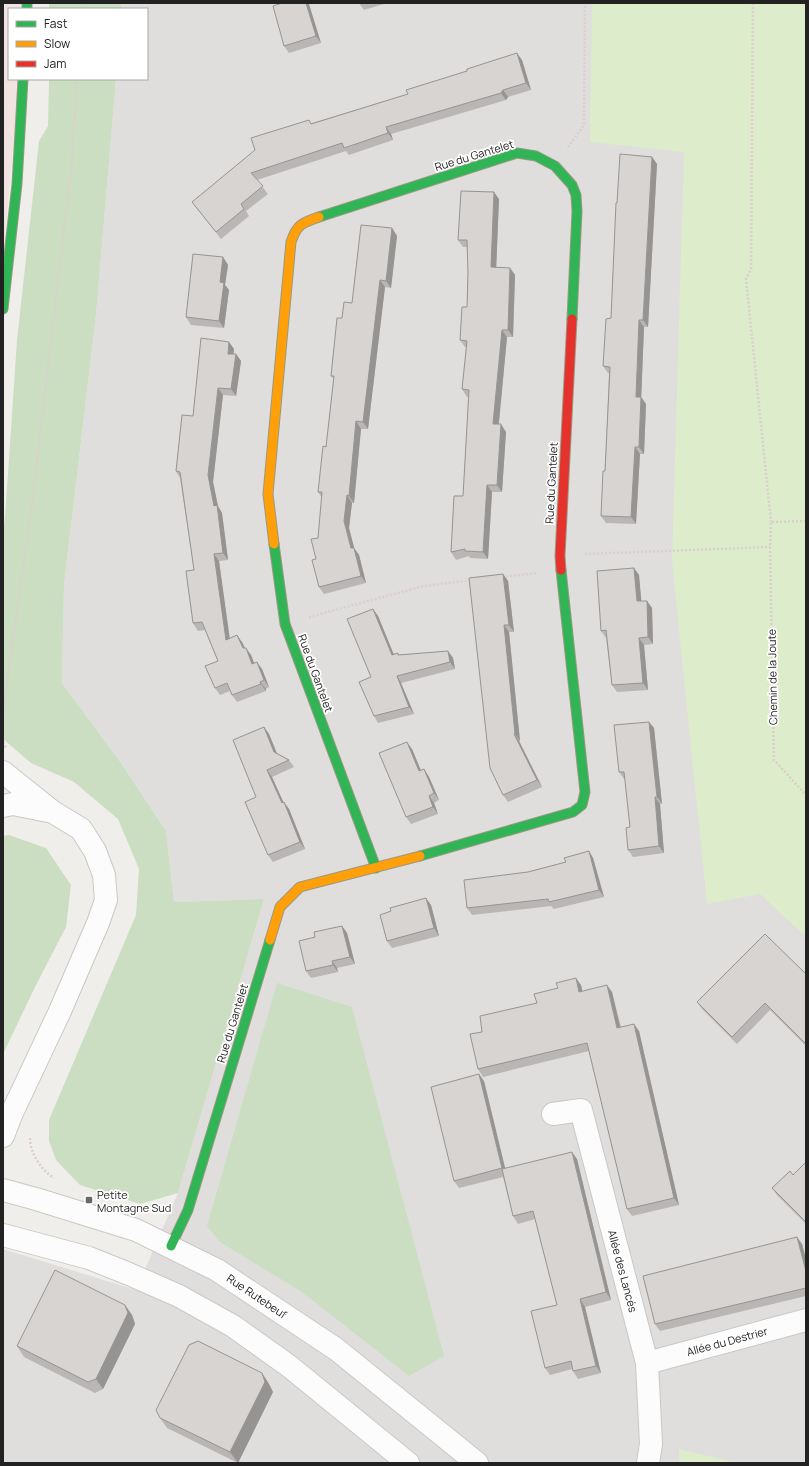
<svg xmlns="http://www.w3.org/2000/svg" width="809" height="1466" viewBox="0 0 809 1466" font-family="Manrope,sans-serif">
<rect width="100%" height="100%" fill="#f0eeeb"/>
<path fill="#dfdedc" d="M121,3H806V1463H3V1249L136,1290L178,1193L264,899L174,902L166,831L121,763L62,683L64,585L96,315L116,79H147V9H121Z"/>
<path fill="#f1e3e1" d="M3,3H23V9H9V79H19L3,259Z"/>
<path fill="#ddeccb" d="M592,3H806V937L760,894L707,904L672,561L684,152L590,142Z
M679,1449L737,1463H679Z"/>
<path fill="#cbdec1" d="M49,3H121V9H49Z
M49,79H116L96,315L64,585L62,683L121,763L166,831L174,902L264,899L178,1193L140,1204L80,1185L56,1160L49,1141V1120L136,915L139,869L118,819L74,782L31,763L3,739V533L5,518L17,340L39,141L48,126Z
M9,835L46,848L71,885L66,927L35,987L3,1054V836Z
M277,983L352,1007L444,1356L409,1376L302,1292L220,1242L207,1226Z"/>
<g fill="none" stroke-linecap="round" stroke-linejoin="round">
<g stroke="#c9c8c7" stroke-width="24">
<path id="street" d="M3,772L53,812L81,829L95,851L104,875L106,900L98,923L60,1011L11,1115L3,1136
M3,806L13,804L48,811
M553,1114L581,1110L647,1363L651,1444L648,1463
M3,1190L36,1199L136,1230L217,1270L336,1349L477,1463
M3,1235L89,1258L129,1274L179,1296L233,1326L289,1366L408,1463
M647,1363L806,1320"/>
</g>
<g stroke="#999a82" stroke-width="11">
<path id="fast" d="M27,3V9
M319,217L517,153L536,156L555,166L572,185L576,195L577,211L572,319
M3,309L17,184L23,79
M274,544L285,624L376,868
M420,856L573,812L582,805L585,792L561,570
M171,1246L188,1210L270,940"/>
</g>
<g stroke="#999a82" stroke-width="11">
<path id="slow" d="M274,544L268,494L291,242C297,224 302,223 319,217
M270,940L280,907L300,887L420,856"/>
</g>
<g stroke="#999a82" stroke-width="11">
<path id="jam" d="M561,570L560,556L572,319"/>
</g>
<path stroke="#dccecd" stroke-width="2.5" stroke-dasharray="2 2" stroke-linecap="butt" d="M753,3L751,269L746,279L771,522
M81,9L82,3
M568,147L584,125L585,3
M806,521L771,522L770,547L774,760L806,795
M585,554L770,547
M502,577L537,573
M309,617L424,586L472,580
M3,712L31,511L72,162L77,79
M3,742L6,748
M30,1138C30,1153 41,1170 54,1178"/>
<use href="#street" stroke="#fdfcfc" stroke-width="22"/>
<use href="#fast" stroke="#30b455" stroke-width="9"/>
<use href="#slow" stroke="#ff9f0a" stroke-width="9"/>
<use href="#jam" stroke="#e5322d" stroke-width="9"/>
</g>
<path fill="#b9b6b5" d="M282,3H308L321,43L289,53L284,46Z
M359,3H387L364,10Z
M522,60L531,90L508,97L506,100L391,134L393,140L349,155L346,151L257,180L268,194L246,211L249,216L221,239L192,202L312,123Z
M652,157L657,164L648,327H644L641,397L646,404L644,454H640L636,524L606,523L601,516L605,471L609,373H608L603,366L611,318L617,203Z
M499,199L496,267L510,268L515,275L513,337H507L499,424L506,432L502,492H492L488,559L470,558L469,556L456,560L451,552L463,496L469,397H467L462,389L467,347H465L460,340L467,307L468,273L467,247H463L458,240Z
M392,228L397,236L391,288L385,287L368,429H361L354,503H352L349,528L354,548L359,555L366,583L324,594L319,587L316,559L322,498L318,492L326,447L334,379L331,376L342,318L352,303Z
M223,257L228,265L225,285L229,290L224,328L191,325L186,317Z
M229,342L234,349L233,354H236L241,361L236,396L223,395L213,482L218,506L222,513L228,560L219,561L229,638L242,642L245,648L251,655L254,663L262,669L269,687L266,689V691L237,702L232,695L230,691L220,695L215,688L218,661L205,630L198,631L193,623L194,570L180,478L176,471L193,416Z
M634,568L639,575L641,601H647L652,608L653,644L644,645L648,690L617,692L612,685L606,638L601,631Z
M503,574L508,581L514,632H509L520,741H519L542,787L508,802L503,795Z
M373,609L378,616L393,654L398,653L399,655L448,651L453,658L455,669L401,683L414,714L378,723L374,716L371,677Z
M649,722L654,728L662,804H660L664,853L633,857L628,850L630,827L625,779H624L619,772Z
M264,727L269,734L277,753L289,760L294,767L272,777L283,802L289,809L305,849L273,862L268,855L256,797Z
M412,749L421,771L424,769L429,777L439,800L434,803L438,814L411,824L406,817Z
M589,851L593,858L604,897L554,909L551,906L472,915L467,908L528,872L566,862Z
M431,905L439,936L392,948L387,941Z
M342,926L347,933L355,964L337,968L338,972L311,978L306,971Z
M806,974V1046L770,1010L737,1044L702,1009L697,1002Z
M581,985L582,991L612,992L621,1027L639,1031L679,1205L632,1216L627,1209L589,1051L483,1077L478,1069L482,1032Z
M484,1081L505,1168L577,1159L611,1300L585,1307L601,1373L578,1379L573,1371L572,1369L550,1375L545,1368L557,1305L535,1219L518,1224L513,1216L503,1177L459,1188L454,1181Z
M806,1162V1224L777,1195L772,1188L793,1175Z
M802,1244L806,1259V1296L660,1331L655,1324Z
M125,1305L132,1315L135,1324L103,1389L95,1393L24,1357L17,1346Z
M262,1373L269,1384L273,1392L238,1463L167,1428L160,1418Z"/>
<path fill="#969493" d="M306,3H308L309,4L321,43L316,36Z
M517,53L522,60L531,90L526,83Z
M503,90L508,97L506,100L501,93Z
M386,127L391,134L393,140L388,133Z
M652,157L657,164L648,327L643,320Z
M494,192L499,199L496,274L491,267Z
M392,228L397,236L391,288L386,281Z
M223,257L228,265L225,285L229,290L224,328L219,321L220,282Z
M510,268L515,275L513,337L508,330Z
M380,280L385,287L368,429L363,422Z
M639,320L644,327L641,404L636,397Z
M502,330L507,337L498,431L493,424Z
M229,342L234,349L233,361L228,354Z
M236,354L241,361L236,396L231,389Z
M218,388L223,395L213,482L218,506L222,513L228,560L223,553L208,475Z
M641,397L646,404L644,454L639,447Z
M356,421L361,429L354,503L349,496Z
M501,424L506,432L502,492L497,485Z
M635,447L640,454L636,524L631,517Z
M487,485L492,492L488,559L483,552Z
M347,495L352,503L349,528L356,555L351,548L344,521Z
M354,548L359,555L366,583L361,576Z
M214,554L219,561L231,647L226,640Z
M634,568L639,575L642,608L637,601Z
M503,574L508,581L514,632L509,625Z
M647,601L652,608L653,644L648,637Z
M373,609L378,616L397,662L392,655Z
M504,625L509,632L520,741L515,734Z
M237,635L242,642L248,655L243,648Z
M639,638L644,645L648,690L643,683Z
M246,648L251,655L257,671L252,664Z
M448,651L453,658L455,669L450,662Z
M257,662L262,669L269,687L264,680Z
M397,676L401,683L414,714L409,707Z
M260,682L266,689V691L261,684Z
M649,722L654,728L662,804L657,797Z
M264,727L269,734L279,759L274,752Z
M514,734L519,741L542,787L537,780Z
M407,742L412,749L424,778L419,771Z
M424,769L429,777L439,800L434,793Z
M267,770L272,777L287,810L282,803Z
M429,796L434,803L438,814L433,807Z
M655,797L660,804L664,853L659,846Z
M284,802L289,809L305,849L300,842Z
M589,851L593,858L604,897L599,890Z
M426,898L431,905L439,936L434,928Z
M342,926L347,933L355,964L350,957Z
M332,961L337,968L338,972L333,965Z
M576,978L581,985L584,999L579,992Z
M607,985L612,992L622,1035L617,1028Z
M634,1024L639,1031L679,1205L674,1198Z
M479,1074L484,1081L507,1176L502,1168Z
M572,1152L577,1159L611,1300L606,1292Z
M797,1237L802,1244L806,1259V1271Z
M580,1299L585,1307L601,1373L596,1366Z
M125,1305L132,1315L135,1324L103,1389L96,1379Z
M262,1373L269,1384L273,1392L238,1463L230,1452Z"/>
<path fill="#d7d4d2" stroke="#969493" d="M282,3H306L316,36L284,46L273,6Z
M517,53L526,83L503,90L501,93L386,127L388,133L344,148L342,143L251,173L263,186L241,204L244,209L216,232L192,202L255,150L251,138L309,120L311,124L408,94L406,90L467,71V69Z
M620,154L652,157L643,320H639L636,397H641L639,447H635L631,517L601,516L603,471H605L610,367L603,366L606,319L611,318L616,203H617Z
M461,191L494,192L491,267L510,268L508,330H502L493,424H501L497,485H487L483,552L465,551V549L451,552L454,496H463L469,390L462,389L467,341L460,340L462,307H467L468,273L467,240H458Z
M361,225L392,228L386,281L380,280L363,422L356,421L349,496L347,495L344,521L351,548H354L361,576L319,587L312,560L316,559L311,539L318,538L322,492H318L323,446L326,447L334,376H331L337,318H342L344,302L352,303Z
M193,254L223,257L220,282L224,283L219,321L186,317Z
M201,338L229,342L228,354H236L231,389L218,388L208,475L214,506L217,505L223,553L214,554L226,640L237,635L243,648H246L252,664L257,662L264,680L260,682L261,684L232,695L227,683L215,688L205,666L218,661L202,622L193,623L186,571L194,570L180,472L176,471L182,415L193,416Z
M634,568L637,601H647L648,637L639,638L643,683L612,685L606,630L601,631L597,571Z
M503,574L509,625H504L515,734H514L537,780L503,795L490,768L469,578Z
M373,609L392,655L398,653V655L448,651L450,662L397,676L409,707L374,716L359,682L371,677L347,619Z
M649,722L657,797H655L659,846L628,850L626,828L630,827L624,772H619L614,725Z
M264,727L274,752L289,760L267,770L282,803L284,802L300,842L268,855L245,802L256,797L233,740Z
M407,742L419,771L424,769L434,793L429,796L433,807L406,817L379,753Z
M589,851L599,890L549,902L548,899L467,908L464,880L528,872L566,862L564,858Z
M426,898L434,928L387,941L380,915L391,911L390,908Z
M342,926L350,957L332,961L333,965L306,971L299,941L315,937L314,932Z
M765,934L806,974V1044L765,1003L732,1037L697,1002Z
M576,978L579,992L607,985L617,1028L634,1024L674,1198L627,1209L587,1043L478,1069L470,1034L482,1032L480,1016L537,1003L534,994L558,988L556,983Z
M479,1074L502,1168L454,1181L431,1087Z
M572,1152L606,1292L580,1299L596,1366L573,1371L571,1361L545,1368L531,1311L557,1305L533,1211L513,1216L502,1169Z
M806,1162V1222L772,1188L790,1171L793,1175Z
M797,1237L806,1271V1288L655,1324L643,1276Z
M55,1270L125,1305L128,1313L96,1379L88,1382L17,1346Z
M198,1341L262,1373L265,1382L230,1452L160,1418L156,1410L189,1345Z"/>
<rect fill="#6a6968" stroke="#fff" stroke-width="1.5" x="85" y="1196" width="8" height="8" rx="2"/>
<g text-anchor="middle" dominant-baseline="central" stroke-width="3.5" stroke-linejoin="round" paint-order="stroke">
<g font-size="11" fill="#222" stroke="#fff">
<text transform="translate(474 155) rotate(-17)">Rue du Gantelet</text>
<text transform="translate(551 483) rotate(-87)">Rue du Gantelet</text>
<text transform="translate(316 673) rotate(70)">Rue du Gantelet</text>
<text transform="translate(772 677) rotate(-91)">Chemin de la Joute</text>
<text transform="translate(232 1023) rotate(-73)">Rue du Gantelet</text>
<text transform="translate(623 1271) rotate(75)">Allée des Lancés</text>
<text transform="translate(257 1296) rotate(34)">Rue Rutebeuf</text>
<text transform="translate(727 1341) rotate(-15)">Allée du Destrier</text>
</g>
<g font-size="11" fill="#222" stroke="#fff" text-anchor="start">
<text x="97" y="1194">Petite<tspan x="97" dy="13">Montagne Sud</tspan></text>
</g>
</g>
<rect width="809" height="1466" fill="none" stroke="#222222" stroke-width="8"/>
<rect x="8" y="8" width="140" height="72" fill="#ffffff" stroke="#a7a7a7"/>
<rect x="16" y="21" width="20" height="6" fill="#30b455" stroke="#a7a7a7"/>
<text x="44" y="28" font-size="12" fill="#222222">Fast</text>
<rect x="16" y="41" width="20" height="6" fill="#ff9f0a" stroke="#a7a7a7"/>
<text x="44" y="48" font-size="12" fill="#222222">Slow</text>
<rect x="16" y="61" width="20" height="6" fill="#e5322d" stroke="#a7a7a7"/>
<text x="44" y="68" font-size="12" fill="#222222">Jam</text>
</svg>
